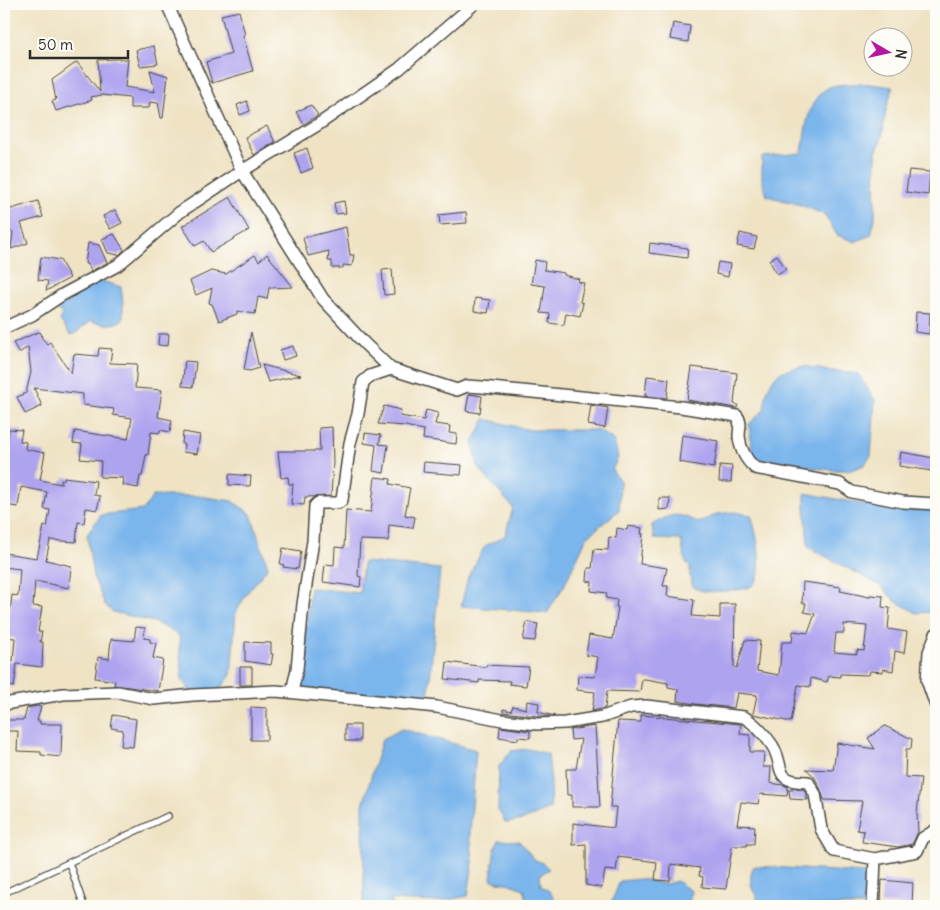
<svg xmlns="http://www.w3.org/2000/svg" width="940" height="910" viewBox="0 0 940 910" font-family="Delius,sans-serif">
<rect width="100%" height="100%" fill="#fdfcf7"/>
<filter id="ink" filterUnits="userSpaceOnUse"><feTurbulence type="fractalNoise" baseFrequency=".02" numOctaves="2"/><feDisplacementMap in="SourceGraphic" scale="10" xChannelSelector="R" yChannelSelector="G"/><feConvolveMatrix kernelMatrix="1 2 1 2 8 2 1 2 1" color-interpolation-filters="sRGB"/></filter>
<filter id="wash" filterUnits="userSpaceOnUse"><feTurbulence type="fractalNoise" baseFrequency=".0096" numOctaves="4" result="noise"/><feDisplacementMap in="SourceGraphic" scale="20" xChannelSelector="R" yChannelSelector="G"/><feGaussianBlur stdDeviation="1.12" result="paint"/><feColorMatrix in="noise" values="0 0 0 0 0 0 0 0 0 0 0 0 0 0 0 0 0 1.4 0 .05"/><feComposite in="paint" operator="in"/></filter>
<g filter="url(#wash)">
<rect width="100%" height="100%" fill="#efe3c4"/>
<path fill="#7ab5ec" stroke="#52708c" d="M869,84L893,87L886,110L882,137L876,153L875,219L871,235L855,242L837,235L825,215L801,205L767,196L762,179V157L802,153C805,133 807,96 830,87C841,83 857,84 869,84Z
M101,281L121,287L123,303V319C114,327 101,324 90,321L76,333L70,335L60,320L62,313L54,308L57,304L67,302L76,293Z
M804,366L824,370L858,374L875,400L871,456L864,465L851,470H833L767,463L753,458L749,424L764,410C765,398 768,380 780,373C786,369 796,368 804,366Z
M485,419L530,430H597L614,440L618,458L612,470L620,481L619,510L587,537L564,586L547,613L461,606L468,577L485,546L505,536L513,508L478,467L473,443Z
M805,493L878,507L913,511L936,507V612L917,613L895,601L881,586L808,547L805,508Z
M153,496H199L232,501L251,514L268,567L247,593L236,612L231,675L219,691L191,693L182,680L179,635L154,622L113,612L105,605L93,576L87,535L101,515L143,510Z
M735,512L751,515C756,529 766,576 753,585C746,590 735,590 727,591C716,592 703,593 693,587L690,576V567L685,561L681,540L654,539L652,525C670,514 677,511 698,523L718,514Z
M363,562L440,569L428,701L300,689L310,588L360,593Z
M402,729L476,750L470,834L473,862L468,896L436,902L390,900L394,906H364L363,805L382,739Z
M528,749L548,754L551,782L550,809L523,820L506,823L498,810L499,766L511,751Z
M499,840L519,841L535,860L543,863L549,869L540,875L541,886C551,891 555,895 554,906H527V901L524,889L507,883L497,882L491,879L495,848Z
M754,866L865,873L870,906H761C754,891 746,883 754,866Z
M640,879L666,884L677,881L691,891L689,906H610L620,881Z"/>
<g id="blocks">
<path fill="#aea3ef" fill-rule="evenodd" d="M239,11L245,35H243L253,71L212,83L206,62L231,54L221,15Z
M673,23L690,26L688,42L670,39Z
M154,46L158,64L140,66L136,50Z
M114,59H128L125,87L155,92L150,70L168,76L163,118H161L158,103L150,102L149,108H130V98L102,95L91,97L92,100L56,111L52,101L56,100L52,80L77,62L100,92L98,60Z
M247,101L250,111L240,115L237,105Z
M311,105L318,115L304,124L296,112Z
M267,126L275,142L254,155L245,137Z
M307,148L313,168L301,173L294,153Z
M909,170L930,172L928,195L906,192Z
M230,197L249,230L211,252L204,241L195,246L182,226Z
M38,201L43,217L21,223L28,243L11,249L13,232L4,230V211Z
M344,201L346,213L336,214L334,203Z
M115,210L122,223L110,229L103,216Z
M466,212L467,223L440,225L439,215Z
M346,227L350,255H354L352,266L343,265V268H332V261H328L329,251L308,256L303,238Z
M740,233L757,237L754,249L737,246Z
M114,234L124,250L119,255L108,253L102,239Z
M88,243L99,245L107,263L91,271L88,264H85Z
M650,243L688,248L687,258L649,253Z
M267,254L293,287L269,288L267,299L258,297L255,314L237,311V314L219,321L212,304L209,303L212,288L196,295L190,281L211,271L226,274L255,255L259,261Z
M777,255L786,269L777,274L769,260Z
M41,257L60,260L70,278L46,291L48,281L38,280Z
M535,260L545,262L544,270L564,273V275L579,279L578,282L584,283L580,302L583,303L580,316L566,313L564,325L549,323L550,314L541,313L545,286L531,284Z
M718,262L730,264L728,277L716,274Z
M392,269L394,294L384,295L382,270Z
M475,298L490,300L488,313L474,311Z
M916,312L930,313L929,334L915,332Z
M38,332L41,333L42,338L47,344L50,342L71,373L74,354L98,356L99,348L112,349L110,363L137,364L135,388L162,390L158,417L172,420L170,432L160,430V433L151,432L148,455H146L142,476H140L138,488L122,485L123,478L100,477L101,461L80,459L82,444L73,443L75,431L128,439L132,418L113,415L114,409L83,405V394L34,388L42,406L25,414L17,397L26,393L31,372L28,347L19,353L13,343Z
M251,332L259,368L250,371L244,370Z
M159,334H169L168,346L158,345Z
M293,346L296,356L283,360L280,350Z
M185,361L196,362L193,387L182,386Z
M262,365L301,375L268,382Z
M692,367L737,373L734,404L738,405L737,408L687,400Z
M647,376L669,379L667,398L645,396Z
M469,394L482,396L480,413L466,411Z
M591,405L608,408L605,428L588,425Z
M384,406L401,410L400,416L424,420L426,410L438,413L435,424L450,426L449,433L457,434L456,444L423,439L424,430L405,426L378,424Z
M332,427L333,463L331,496L305,497L304,505L291,504L293,484H289L288,477L281,478L278,451H320L319,428Z
M9,429L22,430L20,441L26,442L25,449L45,453L40,480L61,484V480H64V477L96,481L94,495L100,496L97,510L86,508L84,523L78,522L76,542L50,540L46,560L71,566L69,588L35,581L33,606L42,607L38,632H42L40,642H43L42,667L17,664L14,687L4,685V661H13L15,638L4,637V611L10,612L12,595L18,596L20,569L4,567V553L37,558L44,526L47,527L50,510L44,509L47,492L21,487L18,507L4,505V447L7,448Z
M183,432L200,435L197,454L183,452L184,445L182,444Z
M365,433L381,435L379,444L388,445L384,473L373,471L376,445L364,443Z
M682,435L718,441L714,468L679,462Z
M901,452L934,458L932,471L899,466Z
M424,462L462,465L461,475L423,472Z
M720,465L732,466L731,482H719Z
M229,474L251,476L250,486L229,485Z
M375,477L391,479L390,484L410,488L405,515L415,517L413,528L389,525L388,541L360,540L358,576L361,577L360,587L323,582L325,564L334,565L335,547L344,548L346,510L371,512Z
M659,498H670L669,509L659,510Z
M628,526L642,528L641,534H643L640,564L667,568L663,586H668L667,596L694,600L692,616L720,618V604H735L734,667L737,668L745,640L760,641L757,671L779,675L782,642H792L793,631L808,633L815,614L804,612L806,603H802L803,582L841,587L840,591L870,597V595L883,596L882,607L890,608L888,629L907,632L904,653L895,651L893,671L883,669V672L870,671L869,675L840,674V677L829,676L827,682L811,678L810,687L798,685L791,722L753,714L757,695L737,693L734,708L695,704L677,701L678,689L668,687V683L645,679H642L640,692L607,691L605,708L592,711L595,692L577,690L578,676L595,677L598,657L586,655L589,635L613,639L618,607H616L617,600L606,598L607,593L591,591L592,582L587,581L588,568H592L594,549L608,550L609,537L616,538L617,528L627,530ZM844,624L867,626L864,651L857,650V654L834,652L836,633H844Z
M283,548L301,551L298,569L283,567L284,565L280,564Z
M527,622L538,624L535,641L523,640Z
M136,627L145,628L144,638L150,639V642L156,643L153,658L163,660L158,691L114,685L115,681L95,678L98,657L109,659L111,639L134,641Z
M245,642L271,643V654H273L271,665L245,661Z
M447,662L486,667V665L529,667L526,686L509,684L510,681L479,680V683L445,679Z
M240,667H252V685H240Z
M527,701L539,703L538,712L555,716H537L503,712V709L511,711L513,706L526,709Z
M37,706L41,707L37,721H40V724H62L61,757L41,755V752L17,751L18,731H4V720H24L27,708Z
M251,707L267,708V740H251Z
M113,715L136,719L133,747L121,746L123,730L111,728Z
M641,715L741,724L740,734L750,735V752H764L763,767H771L770,783L783,785L788,787L787,796L760,794L758,804L741,802L737,825L755,826L754,844H747V846H732L726,889L702,887L703,877L699,876L700,868L671,864L670,881L655,880L657,862L618,857L616,871L605,870L602,888L586,885V844L573,845V823L614,828L616,807H610L618,721L641,722Z
M345,725H360V741H345Z
M595,726L600,807H572V795H567L566,769H576L581,739L571,740L570,730Z
M885,726L912,739L911,749H906L905,777L921,778L917,813L918,832L912,844L898,847L862,842L864,831L857,830L862,801L824,800L821,790L814,776L806,769L833,770L837,743L875,749L868,738Z
M500,727L530,731V738L518,737V740L499,737Z
M804,789L808,800L790,799L789,790Z
M882,880L913,883L912,906L881,904Z"/>
</g>
</g>
<g filter="url(#ink)">
<use href="#blocks" fill-opacity="0" stroke="#484742" stroke-width="1"/>
<g fill="none" stroke-linecap="round" stroke-linejoin="round">
<g stroke="#484742" stroke-width="8">
<path id="service" d="M69,863L84,906
M4,893L168,816"/>
</g>
<g stroke="#484742" stroke-width="14">
<path id="minor" d="M167,4L242,171L323,299L365,344L391,369L457,390L467,386L482,387L681,407L737,416C742,422 739,429 739,436C740,448 746,460 755,468L840,484L852,492L903,502L936,504
M4,328L32,315L62,295L118,265L180,212L242,171L319,124L399,69L474,4
M936,634L929,652L927,680L936,706
M292,692L297,669L303,604L313,541L315,506L318,503H338L342,500L350,443L358,414L363,382L370,376L391,369
M4,704L63,694L118,692L154,699L193,695L276,691L437,707L502,720L537,724L565,723L602,717L631,707L646,706L744,717C754,723 765,735 772,745C786,767 771,782 808,782L815,794L821,829L834,851L875,859L873,906
M875,859L917,851L923,838L936,830"/>
</g>
<use href="#service" stroke="#fff" stroke-width="5.5"/>
<use href="#minor" stroke="#fff" stroke-width="11"/>
</g>
</g>
<rect width="940" height="910" fill="none" stroke="#fdfcf7" stroke-width="20"/>
<g transform="translate(888 52) rotate(99)"><circle r="24" fill="#fdfcf7" stroke="#a9a8a5"/>
<path d="M0-4L9 19L0 12L-9 19Z" fill="#b5179e"/>
<text y="-8" font-size="14" font-weight="bold" text-anchor="middle" fill="#2b2b2b">N</text>
</g>
<path d="M30 50v8h98v-8" fill="none" stroke="#2b2b2b" stroke-width="2.5"/>
<text x="38" y="50" font-size="15" fill="#2b2b2b" stroke="#fdfcf7" stroke-width="4" paint-order="stroke">50 m</text>
</svg>
